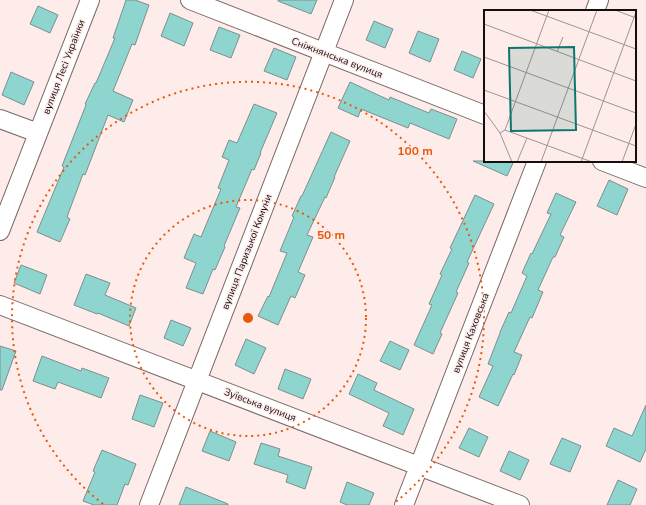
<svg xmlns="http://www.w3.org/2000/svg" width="646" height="505" viewBox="0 0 646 505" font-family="'Nunito Sans',sans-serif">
<rect width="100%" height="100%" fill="#feecea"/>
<path fill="#8dd5ce" stroke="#7e8f8e" d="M126,0H135L149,5L135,45L132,44L113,91L133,100L124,122L108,115L85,175L83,174L67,217L70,219L60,242L37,232L64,167L62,166L86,105L85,104L95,83H96L115,38H113Z
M278,0H317L311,14L278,1Z
M38,6L58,15L50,33L30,24Z
M170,13L193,23L184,46L161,36Z
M374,21L393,29L385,48L366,40Z
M219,27L240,35L231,58L210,50Z
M418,31L439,39L430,62L409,53Z
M274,48L296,57L287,80L264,71Z
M462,51L481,59L473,78L454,70Z
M11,72L34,82L24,105L2,95Z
M350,82L389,100L390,97L429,113L431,109L457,119L449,139L410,123L408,128L361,109L358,117L338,108Z
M254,104L277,113L260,153H261L254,170L252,169L236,207L240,208L224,246L225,247L215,270L213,269L203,294L186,288L196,263L184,258L194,234L201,237L221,189L218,188L229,160L222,157L229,140L237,143Z
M331,132L350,141L334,177H335L326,198L325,197L307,235L313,237L298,272L305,275L295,298L291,296L278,325L258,316L268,296L269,297L287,253L280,251L294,217L292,216L301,196H302Z
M473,161H514L507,176Z
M609,180L628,189L617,215L597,206Z
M556,193L576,202L560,235L564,237L555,257H553L538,290L543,292L532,318L530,317L514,352L522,355L514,375L513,374L498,406L479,397L493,366L488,364L500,333V332L509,312L511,313L527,276L522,273L531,253L532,254L551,214L547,213Z
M475,195L494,204L467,262L469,263L456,292L458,293L440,333L442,334L433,354L414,345L432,305L429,304L442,275L440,274L452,249L450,248Z
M21,265L47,275L40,294L14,283Z
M86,274L110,283L105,295L136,308L129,326L98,313L97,314L74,305Z
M171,320L191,328L183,346L164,338Z
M246,339L266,348L254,374L235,365Z
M390,341L409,350L400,370L380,361Z
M0,346L16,351L2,390H0Z
M42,356L81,371L82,368L109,378L101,398L58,382L55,389L33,381Z
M285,369L311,379L303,399L278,389Z
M358,374L377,383L374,390L414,409L403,435L383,426L389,413L349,394Z
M140,395L163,403L154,427L132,419Z
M646,405V449L640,462L606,446L614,428L632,436Z
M469,428L488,437L479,457L459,448Z
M210,431L236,442L229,461L202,451Z
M562,438L581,446L570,472L550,464Z
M261,443L280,449L278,456L312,467L305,489L286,482L288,475L254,464Z
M102,450L136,464L128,485L125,484L117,505H94L83,501L95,472L93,471Z
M509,451L529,460L520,480L500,471Z
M618,480L637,489L630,505H607Z
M347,482L374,493L369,505H347L340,502Z
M186,487L228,504V505H179Z"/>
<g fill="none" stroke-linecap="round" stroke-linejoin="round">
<g stroke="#796967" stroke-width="20">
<path id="minor" d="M190,0L485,115
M595,11L599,0
M0,119L38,133
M602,161L646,178
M0,231L90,0
M0,305L520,505
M149,505L344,0
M404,505L537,161"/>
</g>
<use href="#minor" stroke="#fff" stroke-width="18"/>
</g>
<g fill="none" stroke="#e8590c" stroke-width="2" stroke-dasharray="2 4">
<circle cx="248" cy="318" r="118"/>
<path d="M103 504A236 236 0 1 1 393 504"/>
</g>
<g text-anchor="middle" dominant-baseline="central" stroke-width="3" stroke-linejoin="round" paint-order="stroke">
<g font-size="10" fill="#140e0d" stroke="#feecea">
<text transform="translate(337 58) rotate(21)">Сніжнянська вулиця</text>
<text transform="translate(64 67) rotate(-69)">вулиця Лесі Українки</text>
<text transform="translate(247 252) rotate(-69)">вулиця Паризької Комуни</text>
<text transform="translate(471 333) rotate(-69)">вулиця Каховська</text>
<text transform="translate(260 405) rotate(21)">Зуївська вулиця</text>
</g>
</g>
<g transform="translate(484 10)">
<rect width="152" height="152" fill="#feecea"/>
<path fill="none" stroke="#a09392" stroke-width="1" d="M46,0L152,39M131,0L152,8M0,14L152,71M73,42L79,27M0,47L152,103M0,80L152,136M0,101L16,123L28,152M21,120L108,152M16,123L21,120L65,0M33,152L43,128M57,152L113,0M97,152L152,2M138,152L152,114"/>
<path fill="#0f766e" fill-opacity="0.15" stroke="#0f766e" stroke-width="2" d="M90,37L92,120L27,121L25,38Z"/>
<rect width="152" height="152" fill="none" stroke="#140e0d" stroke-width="2"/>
</g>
<circle cx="248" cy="318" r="6" fill="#e8590c" stroke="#feecea" stroke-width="2"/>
<g font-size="12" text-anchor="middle" font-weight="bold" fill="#e8590c" stroke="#feecea" stroke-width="3" stroke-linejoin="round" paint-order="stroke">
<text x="415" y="155">100 m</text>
<text x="331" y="239">50 m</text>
</g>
</svg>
